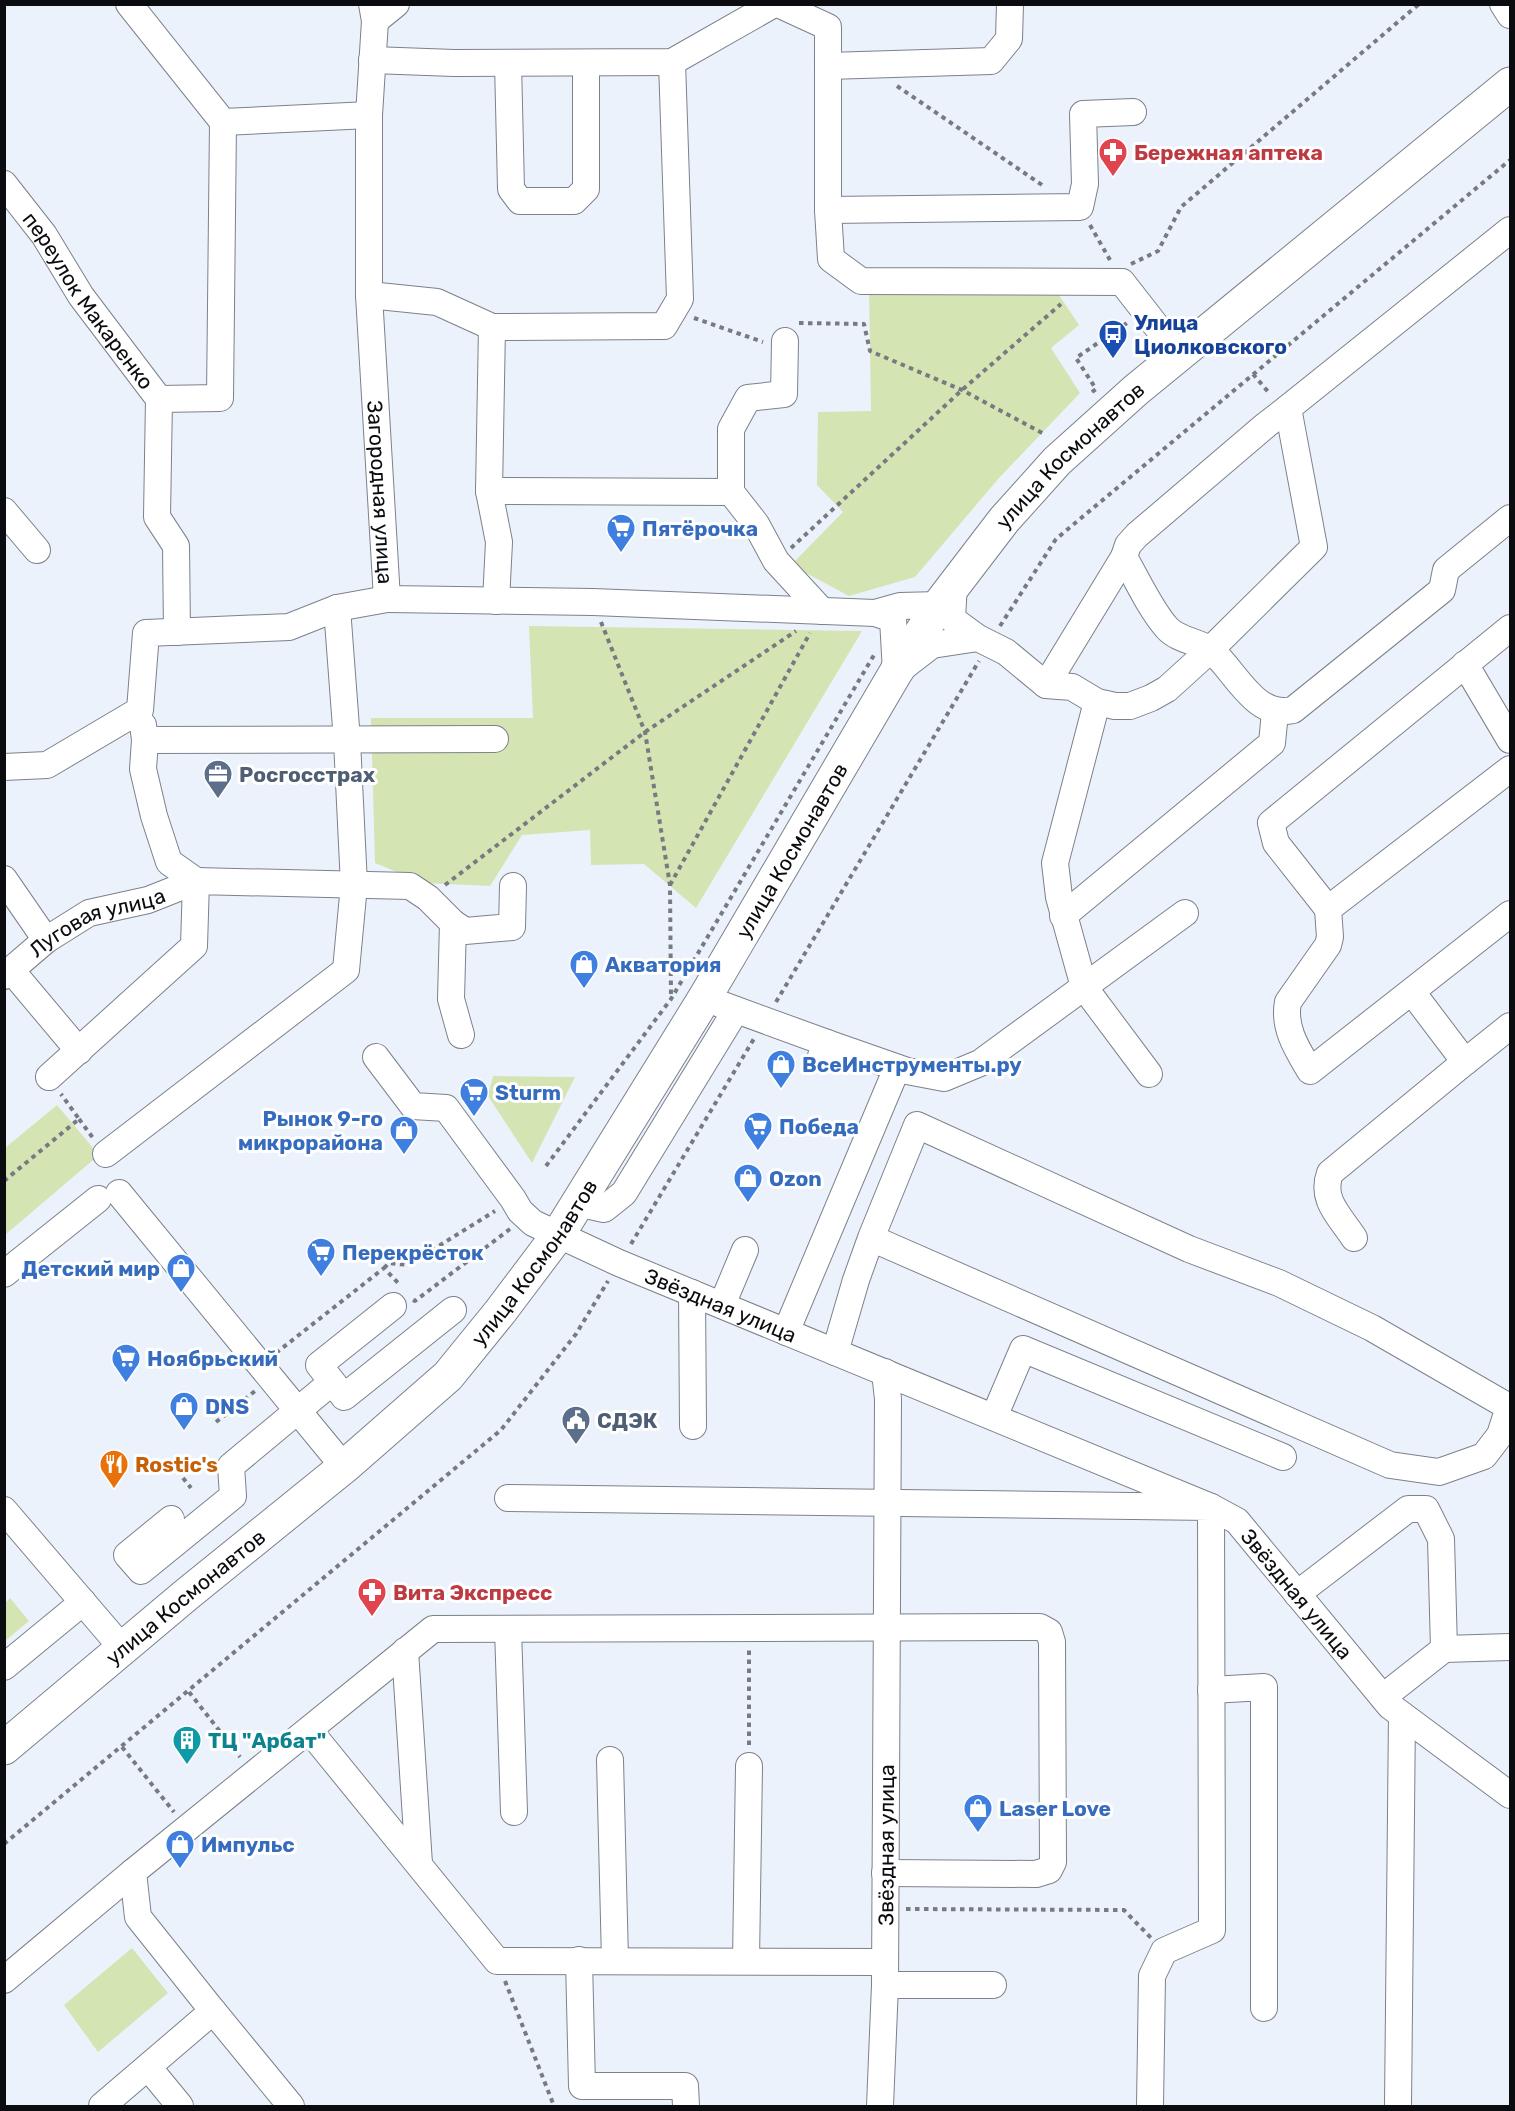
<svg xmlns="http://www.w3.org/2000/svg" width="1515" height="2111" viewBox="0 0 1515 2111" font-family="Rubik,sans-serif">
<rect width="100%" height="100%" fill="#ecf2fc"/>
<path fill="#d5e4b3" d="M869,290L1057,292L1079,325L1051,348L1080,393L999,478L915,577L849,596L791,565L843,512L817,485L818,412L871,411Z
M529,626L862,631L696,908L644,864L591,865L590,830L522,835L490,886L424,883L375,863L371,718H533Z
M493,1076L575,1077L532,1163L488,1096Z
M57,1105L99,1155L5,1235V1148Z
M10,1598L29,1621L5,1641V1603Z
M132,1948L168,1993L98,2052L64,2005Z"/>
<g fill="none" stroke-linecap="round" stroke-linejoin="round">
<g stroke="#7c818a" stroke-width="28">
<g id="minor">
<path d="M129,4L223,122L369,115"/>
<path id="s1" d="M372,4L375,21L369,115V295L387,599L593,602L875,613L893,619L896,672"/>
<path d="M778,4L828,27V210L1080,207L1085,184L1083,114L1133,112"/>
<path d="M1503,4L1510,15"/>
<path d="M375,21L396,4"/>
<path d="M372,60L454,63L672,62L774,4"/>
<path d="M508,63L511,189L520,201H574L586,189V63"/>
<path d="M828,66L991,61L1009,39L1010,4"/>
<path id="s2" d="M4,184L44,235L81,296L159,399L157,517L176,546L177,632"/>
<path d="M828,210L831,259L861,281L1122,282L1179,355"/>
<path d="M369,295L437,302L492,327L489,491L499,542L496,601"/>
<path d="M492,327L664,326L680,299L672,62"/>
<path d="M159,399L220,398L223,122"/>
<path d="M1288,408L1266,425L1137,535L1128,545L1124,557C1137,579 1150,609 1167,628C1179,641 1199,641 1212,651C1236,672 1255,719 1293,710L1442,590L1446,570L1510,518"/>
<path d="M489,491L731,492L756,524L776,561L822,611"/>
<path d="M731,492V429L748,398L784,394L785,341"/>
<path d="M4,511L37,550"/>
<path d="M954,583L952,619L978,638L1006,652L1046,685L1072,687L1097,702L1115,706H1130L1151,698L1167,689L1210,650L1314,547L1288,408L1510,230"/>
<path d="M875,613L900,606L939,605"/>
<path d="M1510,628L1271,823L1276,843L1328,909L1510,769"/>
<path d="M1465,664L1510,740"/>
<path d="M906,665L932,645L978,638"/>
<path d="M1046,685L1124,557"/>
<path d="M1097,702L1055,863L1059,897L1084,987L1149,1074"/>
<path d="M143,725L145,740L143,769L154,816L169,862L196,881"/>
<path d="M145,740L495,739"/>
<path d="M4,767L47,765L140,710L146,633L289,627L337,608L387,599"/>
<path d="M4,879L46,940"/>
<path d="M1328,909L1330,937L1328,945L1288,1002C1283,1028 1297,1049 1310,1071L1510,914"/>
<path d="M1063,916L1272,743L1275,712"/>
<path d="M453,923L465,931L512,927L513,886"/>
<path d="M11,970L79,1051"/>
<path id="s3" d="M4,976L46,940L89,913L148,900L196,881"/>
<path d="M720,1004L827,1043"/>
<path d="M821,1056L827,1043L907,1071L944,1078L980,1063L1185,913"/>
<path id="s4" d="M376,1057L413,1106L446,1108L513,1199L520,1211L533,1223L619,1263L1211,1507L1237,1521L1390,1706L1510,1795"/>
<path d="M1465,1062L1510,1026"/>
<path d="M49,1077L194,946L196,881L410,886L428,898L453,923L451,999L461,1035"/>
<path d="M106,1154L346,970L354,885L347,741L337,608"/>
<path d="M119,1193L344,1467"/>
<path d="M577,1203L604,1209L624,1193L736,1010"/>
<path d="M1354,1238C1340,1216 1320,1200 1330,1173L1465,1062L1412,992"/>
<path d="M4,1274L98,1199"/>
<path d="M692,1293L693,1426"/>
<path d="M722,1305L745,1250"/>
<path d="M393,1306L319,1365L344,1397L453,1310"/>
<path d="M786,1332L897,1068"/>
<path d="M835,1352L856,1280L871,1238L917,1125L1189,1249L1279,1283L1372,1328L1509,1407L1500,1435L1484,1456L1439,1472L1390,1465L871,1238"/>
<path d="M994,1417L1023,1349L1283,1457"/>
<path d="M508,1498L1211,1507L1212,1930L1164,1951L1152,1976L1150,2106"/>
<path d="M4,1510L123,1649"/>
<path d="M171,1519L127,1555L141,1571L233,1496L231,1466L332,1382"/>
<path d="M1297,1594L1408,1509H1426L1441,1539L1444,1649L1383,1697"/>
<path d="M508,1629L514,1812"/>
<path d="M1444,1649L1510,1647"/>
<path d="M405,1651L419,1864"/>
<path d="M4,1667L83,1602"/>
<path d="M1211,1690L1264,1687V2008"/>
<path d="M309,1730L497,1961L885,1962"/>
<path d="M610,1760L615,1960"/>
<path d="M579,1960L582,2086H685L686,2106"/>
<path d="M746,1961L749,1766"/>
<path d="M4,1980L133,1872"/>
<path d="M885,1985H993"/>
<path d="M213,2011L138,1917L133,1872L433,1629L1040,1627L1049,1632L1052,1642L1053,1862L1049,1870L1036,1874L885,1873"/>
<path d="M148,2067L180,2106"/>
<path d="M102,2106L213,2011L291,2106"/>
<path id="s5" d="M880,2106L885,1985L888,1399L885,1372"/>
<path d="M1398,2106L1402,1715"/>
</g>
</g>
<g stroke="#7c818a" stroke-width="35">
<g id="major">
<path id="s6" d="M4,1748L186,1595L344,1467L448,1376L500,1312L558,1235L704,999L896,672L939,605L1004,520L1057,461L1136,390L1510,84"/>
</g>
</g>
<path stroke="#767a81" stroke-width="4" stroke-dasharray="4.5 4.5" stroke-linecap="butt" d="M897,86L1042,185
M1090,225L1110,260
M1131,264L1158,251L1181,207L1419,4
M694,318L763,342
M799,323L864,324L870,351L962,390L1046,435
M1253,374L1270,394
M1092,392L1096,389L1076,358L1127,323
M791,548L962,390L1061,304
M601,622L645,732L670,885L671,997
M1000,626L1056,539L1510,160
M445,885L645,732L796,631
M670,885L810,633
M776,1002L979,661
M79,1119L93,1138
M546,1166L671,999L874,655
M4,1181L79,1119L61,1094
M631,1244L755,1037
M384,1268L389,1263L408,1265L495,1211
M413,1300L415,1301L510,1229
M276,1353L384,1268L400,1285
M216,1422L255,1391
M183,1478L191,1488
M189,1692L240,1757
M749,1745V1647
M122,1747L174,1812
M4,1844L501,1430L576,1334L608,1281
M906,1909L1124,1910L1151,1938
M505,1981L554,2106"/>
<use href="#minor" stroke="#fff" stroke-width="26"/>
<use href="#major" stroke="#fff" stroke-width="33"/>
</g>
<defs>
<g id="pharmacy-pin" transform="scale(1.5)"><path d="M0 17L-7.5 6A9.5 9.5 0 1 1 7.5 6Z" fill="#e0444e" stroke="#fff"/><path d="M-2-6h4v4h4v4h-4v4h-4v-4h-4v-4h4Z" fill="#fff"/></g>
<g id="bus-pin" transform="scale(1.5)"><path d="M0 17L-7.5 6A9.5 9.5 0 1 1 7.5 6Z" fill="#1a4fb4" stroke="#fff"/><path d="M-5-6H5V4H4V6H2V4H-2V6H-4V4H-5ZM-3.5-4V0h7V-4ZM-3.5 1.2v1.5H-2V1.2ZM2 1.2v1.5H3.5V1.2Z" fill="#fff"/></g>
<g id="supermarket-pin" transform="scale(1.5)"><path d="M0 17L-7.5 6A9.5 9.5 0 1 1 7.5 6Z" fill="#3f7fe0" stroke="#fff"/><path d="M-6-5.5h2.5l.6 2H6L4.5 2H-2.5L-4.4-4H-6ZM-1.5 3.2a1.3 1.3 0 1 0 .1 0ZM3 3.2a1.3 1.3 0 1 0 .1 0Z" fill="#fff"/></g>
<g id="office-pin" transform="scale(1.5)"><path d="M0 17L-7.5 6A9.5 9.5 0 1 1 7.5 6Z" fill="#5c6f8a" stroke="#fff"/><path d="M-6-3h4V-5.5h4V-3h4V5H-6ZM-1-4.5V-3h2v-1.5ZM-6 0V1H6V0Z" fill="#fff"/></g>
<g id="shop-pin" transform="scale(1.5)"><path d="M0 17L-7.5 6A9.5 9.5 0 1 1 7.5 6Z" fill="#3f7fe0" stroke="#fff"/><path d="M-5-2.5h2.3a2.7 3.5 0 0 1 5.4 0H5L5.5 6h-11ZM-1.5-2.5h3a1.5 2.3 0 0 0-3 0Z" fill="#fff"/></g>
<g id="civic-pin" transform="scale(1.5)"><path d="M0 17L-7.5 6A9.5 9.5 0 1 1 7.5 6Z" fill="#5c6f8a" stroke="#fff"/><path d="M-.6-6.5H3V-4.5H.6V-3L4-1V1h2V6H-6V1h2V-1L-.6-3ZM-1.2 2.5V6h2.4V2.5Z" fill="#fff"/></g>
<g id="restaurant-pin" transform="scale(1.5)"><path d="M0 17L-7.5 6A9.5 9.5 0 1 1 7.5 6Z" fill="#e8710a" stroke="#fff"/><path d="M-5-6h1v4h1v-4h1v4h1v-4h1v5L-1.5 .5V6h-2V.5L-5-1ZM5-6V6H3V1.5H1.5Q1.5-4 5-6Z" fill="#fff"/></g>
<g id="building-pin" transform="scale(1.5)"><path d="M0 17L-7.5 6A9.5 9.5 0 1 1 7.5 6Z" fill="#0f9aa8" stroke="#fff"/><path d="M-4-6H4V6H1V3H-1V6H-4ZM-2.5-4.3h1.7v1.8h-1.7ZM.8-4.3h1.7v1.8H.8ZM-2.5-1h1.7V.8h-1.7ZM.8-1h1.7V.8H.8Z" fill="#fff"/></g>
</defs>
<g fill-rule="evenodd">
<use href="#pharmacy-pin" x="1113" y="152"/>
<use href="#bus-pin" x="1113" y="334"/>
<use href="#supermarket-pin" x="621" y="528"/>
<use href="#office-pin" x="218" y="774"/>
<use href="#shop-pin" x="584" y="964"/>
<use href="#shop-pin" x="781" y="1064"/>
<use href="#supermarket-pin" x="474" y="1092"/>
<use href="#supermarket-pin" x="758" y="1126"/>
<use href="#shop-pin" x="404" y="1130"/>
<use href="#shop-pin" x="748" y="1178"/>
<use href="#supermarket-pin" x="321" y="1252"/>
<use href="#shop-pin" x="181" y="1268"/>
<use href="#supermarket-pin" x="126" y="1358"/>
<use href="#shop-pin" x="184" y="1406"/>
<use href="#civic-pin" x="576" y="1420"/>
<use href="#restaurant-pin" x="114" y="1464"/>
<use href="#pharmacy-pin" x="372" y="1592"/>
<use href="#building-pin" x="187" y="1740"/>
<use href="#shop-pin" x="978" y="1808"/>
<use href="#shop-pin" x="180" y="1844"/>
</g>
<g text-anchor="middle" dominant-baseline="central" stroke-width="6" stroke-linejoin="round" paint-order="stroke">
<g font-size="21" font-weight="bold" fill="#be3a42" stroke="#fff" text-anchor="start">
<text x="1134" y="152">Бережная аптека</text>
<text x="393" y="1592">Вита Экспресс</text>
</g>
<g font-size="21" fill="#0a0c0f" stroke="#fff">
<text stroke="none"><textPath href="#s2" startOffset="144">переулок Макаренко</textPath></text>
<text stroke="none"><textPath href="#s6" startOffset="1694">улица Космонавтов</textPath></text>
<text stroke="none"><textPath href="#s1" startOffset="489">Загородная улица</textPath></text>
<text stroke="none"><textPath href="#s6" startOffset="1208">улица Космонавтов</textPath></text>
<text stroke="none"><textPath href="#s3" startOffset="110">Луговая улица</textPath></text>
<text stroke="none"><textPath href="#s6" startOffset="722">улица Космонавтов</textPath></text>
<text stroke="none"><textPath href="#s4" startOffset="444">Звёздная улица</textPath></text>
<text stroke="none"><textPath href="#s4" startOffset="1098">Звёздная улица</textPath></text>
<text stroke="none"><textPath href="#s6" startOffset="236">улица Космонавтов</textPath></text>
<text stroke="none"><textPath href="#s5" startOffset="261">Звёздная улица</textPath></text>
</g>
<g font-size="21" font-weight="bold" fill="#164399" stroke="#fff" text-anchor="start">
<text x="1134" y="322">Улица<tspan x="1134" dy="24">Циолковского</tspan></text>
</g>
<g font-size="21" font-weight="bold" fill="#366cbe" stroke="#fff" text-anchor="start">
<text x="642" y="528">Пятёрочка</text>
<text x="605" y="964">Акватория</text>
<text x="802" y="1064">ВсеИнструменты.ру</text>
<text x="495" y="1092">Sturm</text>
<text x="383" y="1118" text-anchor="end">Рынок 9-го<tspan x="383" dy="24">микрорайона</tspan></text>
<text x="779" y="1126">Победа</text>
<text x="769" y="1178">Ozon</text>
<text x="342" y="1252">Перекрёсток</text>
<text x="160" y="1268" text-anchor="end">Детский мир</text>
<text x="147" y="1358">Ноябрьский</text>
<text x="205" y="1406">DNS</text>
<text x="999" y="1808">Laser Love</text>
<text x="201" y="1844">Импульс</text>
</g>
<g font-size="21" font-weight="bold" fill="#4e5e75" stroke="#fff" text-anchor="start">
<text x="239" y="774">Росгосстрах</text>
<text x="597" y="1420">СДЭК</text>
</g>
<g font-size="21" font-weight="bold" fill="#c56008" stroke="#fff" text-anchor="start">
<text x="135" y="1464">Rostic's</text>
</g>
<g font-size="21" font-weight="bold" fill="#0d838f" stroke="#fff" text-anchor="start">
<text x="208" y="1740">ТЦ "Арбат"</text>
</g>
</g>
<rect width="1515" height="2111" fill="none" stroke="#0a0c0f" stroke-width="12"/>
</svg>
